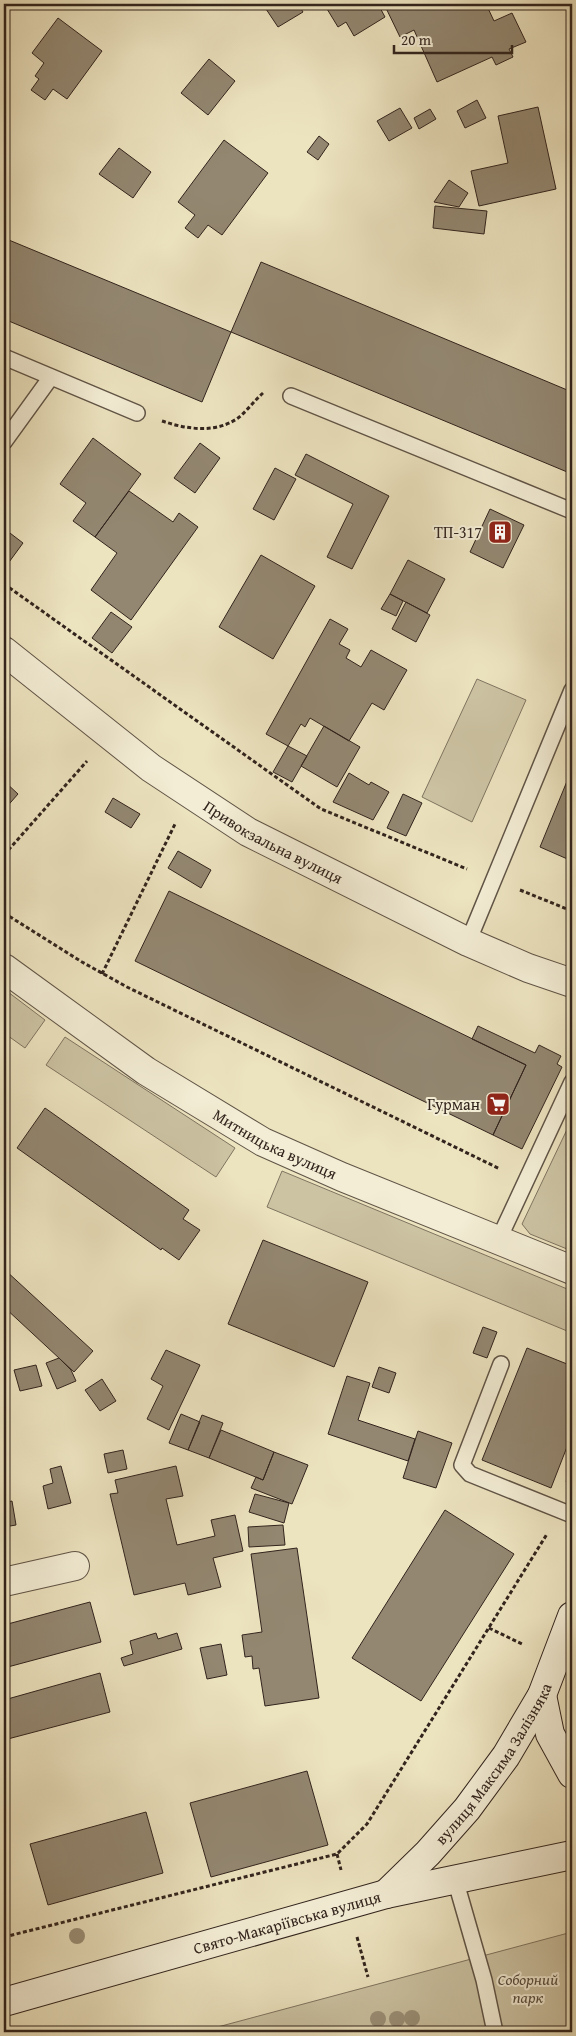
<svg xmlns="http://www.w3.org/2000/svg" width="576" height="2036" viewBox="0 0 576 2036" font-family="'Gentium Book Plus',serif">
<rect width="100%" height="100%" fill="#ece3bf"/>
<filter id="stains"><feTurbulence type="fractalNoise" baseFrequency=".004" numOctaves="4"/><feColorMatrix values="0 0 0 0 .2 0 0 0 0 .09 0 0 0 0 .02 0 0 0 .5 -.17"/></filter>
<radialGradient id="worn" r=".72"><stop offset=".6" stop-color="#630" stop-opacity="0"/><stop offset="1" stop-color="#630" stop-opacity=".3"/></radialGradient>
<path fill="#ccc3a3" stroke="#7f7460" d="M477,679L526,700L472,822L422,797Z
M4,989L45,1020L25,1048L4,1033Z
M65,1037L235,1148L216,1177L46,1065Z
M572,1119V1251L530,1234L522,1224Z
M282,1171L572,1291V1333L267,1207Z
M572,1932V2032H199Z"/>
<path fill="#938771" stroke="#32241d" d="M267,4H298L303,12L278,27L264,6Z
M306,4H316L308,9Z
M324,4H378L385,17L354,36L346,22L338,27Z
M384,4H486L494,21L512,13L526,42L509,49L513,57L496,65L492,57L437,82L414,30L400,37Z
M58,18L102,51L67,99L53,89L45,100L31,90L39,79L35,76L44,63L32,53Z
M209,59L235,81L208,115L181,93Z
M477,100L486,118L465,128L457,111Z
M538,107L556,189L479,206L471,171L508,163L498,116Z
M400,108L412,128L389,141L377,121Z
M430,109L436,119L419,129L414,118Z
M319,136L329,144L318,160L307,152Z
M224,140L268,173L222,235L208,225L198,238L185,228L195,215L178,202Z
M119,148L151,172L133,198L99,174Z
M449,180L468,193L459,207L434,202Z
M435,206L487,211L484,234L433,228Z
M4,238L231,332L202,402L4,319Z
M261,262L572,392V474L231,332Z
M93,438L141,474L95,537L73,521L86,503L60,484Z
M200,443L220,458L195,493L174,478Z
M306,454L389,496L352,569L327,557L353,504L295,475Z
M275,468L296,479L274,520L253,509Z
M129,491L173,522L179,513L198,527L131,620L91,590L117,553L95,537Z
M490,509L524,525L503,568L470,552Z
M6,530L23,543L4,569V533Z
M261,555L315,586L273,659L219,627Z
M408,560L445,579L427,613L390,594Z
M390,594L403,601L396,616L381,609Z
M406,602L430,615L416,642L392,629Z
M111,612L132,627L112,653L92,638Z
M330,619L348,629L339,644L350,650L346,658L361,667L371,650L407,670L384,710L372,703L349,741L310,718L305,727L301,724L288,746L266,734Z
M324,726L360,747L337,787L301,766Z
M288,746L307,756L292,782L273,772Z
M572,769V861L540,847Z
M349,773L369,785L371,782L389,792L373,820L333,802Z
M4,781L18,794L4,810Z
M403,794L422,803L406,836L387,828Z
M113,798L140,814L131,828L105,812Z
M178,851L211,870L201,888L168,868Z
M169,891L526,1065L493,1135L135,961Z
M478,1026L535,1053L539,1045L561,1056L557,1064L562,1067L522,1149L493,1135L526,1065L472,1039Z
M45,1108L189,1210L183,1219L200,1230L179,1260L162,1248L161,1250L17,1148Z
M263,1240L368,1282L334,1367L228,1324Z
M4,1269L93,1351L74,1372L4,1307Z
M483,1327L497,1332L487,1358L473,1353Z
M527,1348L572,1366V1434L551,1488L482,1460Z
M166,1350L200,1365L169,1430L147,1419L163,1386L151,1379Z
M59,1358L71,1370L76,1381L57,1389L46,1363Z
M36,1365L42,1386L20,1391L14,1370Z
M379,1367L396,1373L389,1393L372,1387Z
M347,1376L370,1383L358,1420L415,1439L408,1461L328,1434Z
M102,1379L116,1401L100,1411L85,1390Z
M181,1414L200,1422L188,1450L169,1443Z
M202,1415L223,1423L209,1458L188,1450Z
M221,1430L274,1452L263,1480L209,1458Z
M418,1431L452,1443L436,1488L403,1478Z
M123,1450L127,1469L108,1473L104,1454Z
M274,1452L308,1465L292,1504L251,1488L256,1477L263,1480Z
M61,1466L71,1503L48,1509L43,1486L53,1483L50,1469Z
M176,1466L183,1496L166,1499L177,1545L215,1536L211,1520L235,1515L243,1551L213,1558L221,1587L188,1595L185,1583L134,1595L110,1494L118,1493L115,1480Z
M255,1494L289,1503L284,1523L249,1512Z
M12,1501L16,1525L4,1527V1503Z
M445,1510L514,1554L421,1701L352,1658Z
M283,1525L285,1545L249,1547L248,1527Z
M297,1548L319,1698L265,1706L259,1668L253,1669L252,1656L245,1657L242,1635L262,1632L251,1554Z
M90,1602L101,1642L4,1668V1625Z
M156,1633L158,1639L177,1633L182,1649L124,1666L121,1658L133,1654L130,1641Z
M221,1644L227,1675L207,1679L200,1648Z
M100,1673L110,1712L4,1740V1700Z
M307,1771L328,1845L211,1877L190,1803Z
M146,1812L163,1873L48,1905L30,1844Z"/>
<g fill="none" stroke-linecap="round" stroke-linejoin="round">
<g stroke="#605446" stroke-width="18">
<path id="lane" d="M4,357L137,413
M291,396L572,511
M4,442L51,377
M468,942L572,690
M498,1241L572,1082
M501,1364L462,1465L470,1474L572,1515
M455,1879L484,1980L495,2032"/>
</g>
<g stroke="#605446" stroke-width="30">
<g id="street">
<path id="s1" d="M4,651L151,768L248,832L468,942L528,968L572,983"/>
<path id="s2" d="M4,968L146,1071L263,1142L342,1177L572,1270"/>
<path d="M4,1582L75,1566"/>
</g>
</g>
<g stroke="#32241d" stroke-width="30">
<g id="secondary">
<path d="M542,1695L550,1734L572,1774"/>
<path id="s3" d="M386,1894L428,1853L467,1809L506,1756L542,1695L572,1616"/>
<path id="s4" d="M4,2002L386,1894L572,1855"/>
</g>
</g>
<path stroke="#32241d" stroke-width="3" stroke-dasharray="4 2.5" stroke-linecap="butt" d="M162,421C186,429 215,434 238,418C247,411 254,401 263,393
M4,584L321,809L467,869
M4,855L87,761
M520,890L572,911
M4,913L82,962L127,987L500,1169
M102,974L175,824
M567,1482L572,1467
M489,1628L524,1645
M337,1854L341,1870
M4,1937L337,1854L367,1824L547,1534
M357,1937L368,1977"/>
<use href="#lane" stroke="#f3edd5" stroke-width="15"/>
<use href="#street" stroke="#f3edd5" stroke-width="28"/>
<use href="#secondary" stroke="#f3edd5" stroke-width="28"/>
</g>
<g fill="#9b9078">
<circle cx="77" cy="1936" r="8"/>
<circle cx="412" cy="2018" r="8"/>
<circle cx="378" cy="2019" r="8"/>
<circle cx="397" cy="2019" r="8"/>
</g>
<defs>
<g id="building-square" transform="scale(1.25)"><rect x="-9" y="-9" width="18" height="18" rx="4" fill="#8f2418" stroke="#f3edd5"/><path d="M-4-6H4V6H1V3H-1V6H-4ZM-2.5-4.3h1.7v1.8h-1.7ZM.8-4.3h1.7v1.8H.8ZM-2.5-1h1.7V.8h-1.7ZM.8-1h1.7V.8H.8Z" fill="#fff"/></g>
<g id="supermarket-square" transform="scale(1.25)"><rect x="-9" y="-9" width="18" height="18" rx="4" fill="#8f2418" stroke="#f3edd5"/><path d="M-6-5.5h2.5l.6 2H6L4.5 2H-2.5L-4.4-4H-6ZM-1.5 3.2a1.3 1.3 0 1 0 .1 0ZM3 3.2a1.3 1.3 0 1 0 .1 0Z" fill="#fff"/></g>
</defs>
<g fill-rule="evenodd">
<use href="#building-square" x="500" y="532"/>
<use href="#supermarket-square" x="498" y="1104"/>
</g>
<g text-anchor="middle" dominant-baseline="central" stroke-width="4" stroke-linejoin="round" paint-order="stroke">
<g font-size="16" fill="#32241d" stroke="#f3edd5" text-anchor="end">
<text x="482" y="532">ТП-317</text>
<text x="480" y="1104">Гурман</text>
</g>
<g font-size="16" fill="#32241d" stroke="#f3edd5">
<text stroke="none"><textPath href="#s1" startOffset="331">Привокзальна вулиця</textPath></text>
<text stroke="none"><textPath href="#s2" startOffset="324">Митницька вулиця</textPath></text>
<text stroke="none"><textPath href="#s3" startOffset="170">вулиця Максима Залізняка</textPath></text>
<text stroke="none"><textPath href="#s4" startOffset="294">Свято-Макаріївська вулиця</textPath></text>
</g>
<g font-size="16" font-style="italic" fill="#584c3e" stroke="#f3edd5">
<text x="528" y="1979">Соборний<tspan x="528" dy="18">парк</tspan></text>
</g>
</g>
<rect width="576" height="2036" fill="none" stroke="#ece3bf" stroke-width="20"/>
<rect x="5" y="5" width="566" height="2026" fill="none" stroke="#32241d" stroke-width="2.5"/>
<rect x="10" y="10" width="556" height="2016" fill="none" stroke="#32241d"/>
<path d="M394 45v8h118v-8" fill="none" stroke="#32241d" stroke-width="2.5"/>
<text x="401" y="45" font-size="15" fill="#32241d" stroke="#f3edd5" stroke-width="4" paint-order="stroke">20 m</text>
<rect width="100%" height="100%" filter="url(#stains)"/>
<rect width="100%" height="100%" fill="url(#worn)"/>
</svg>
